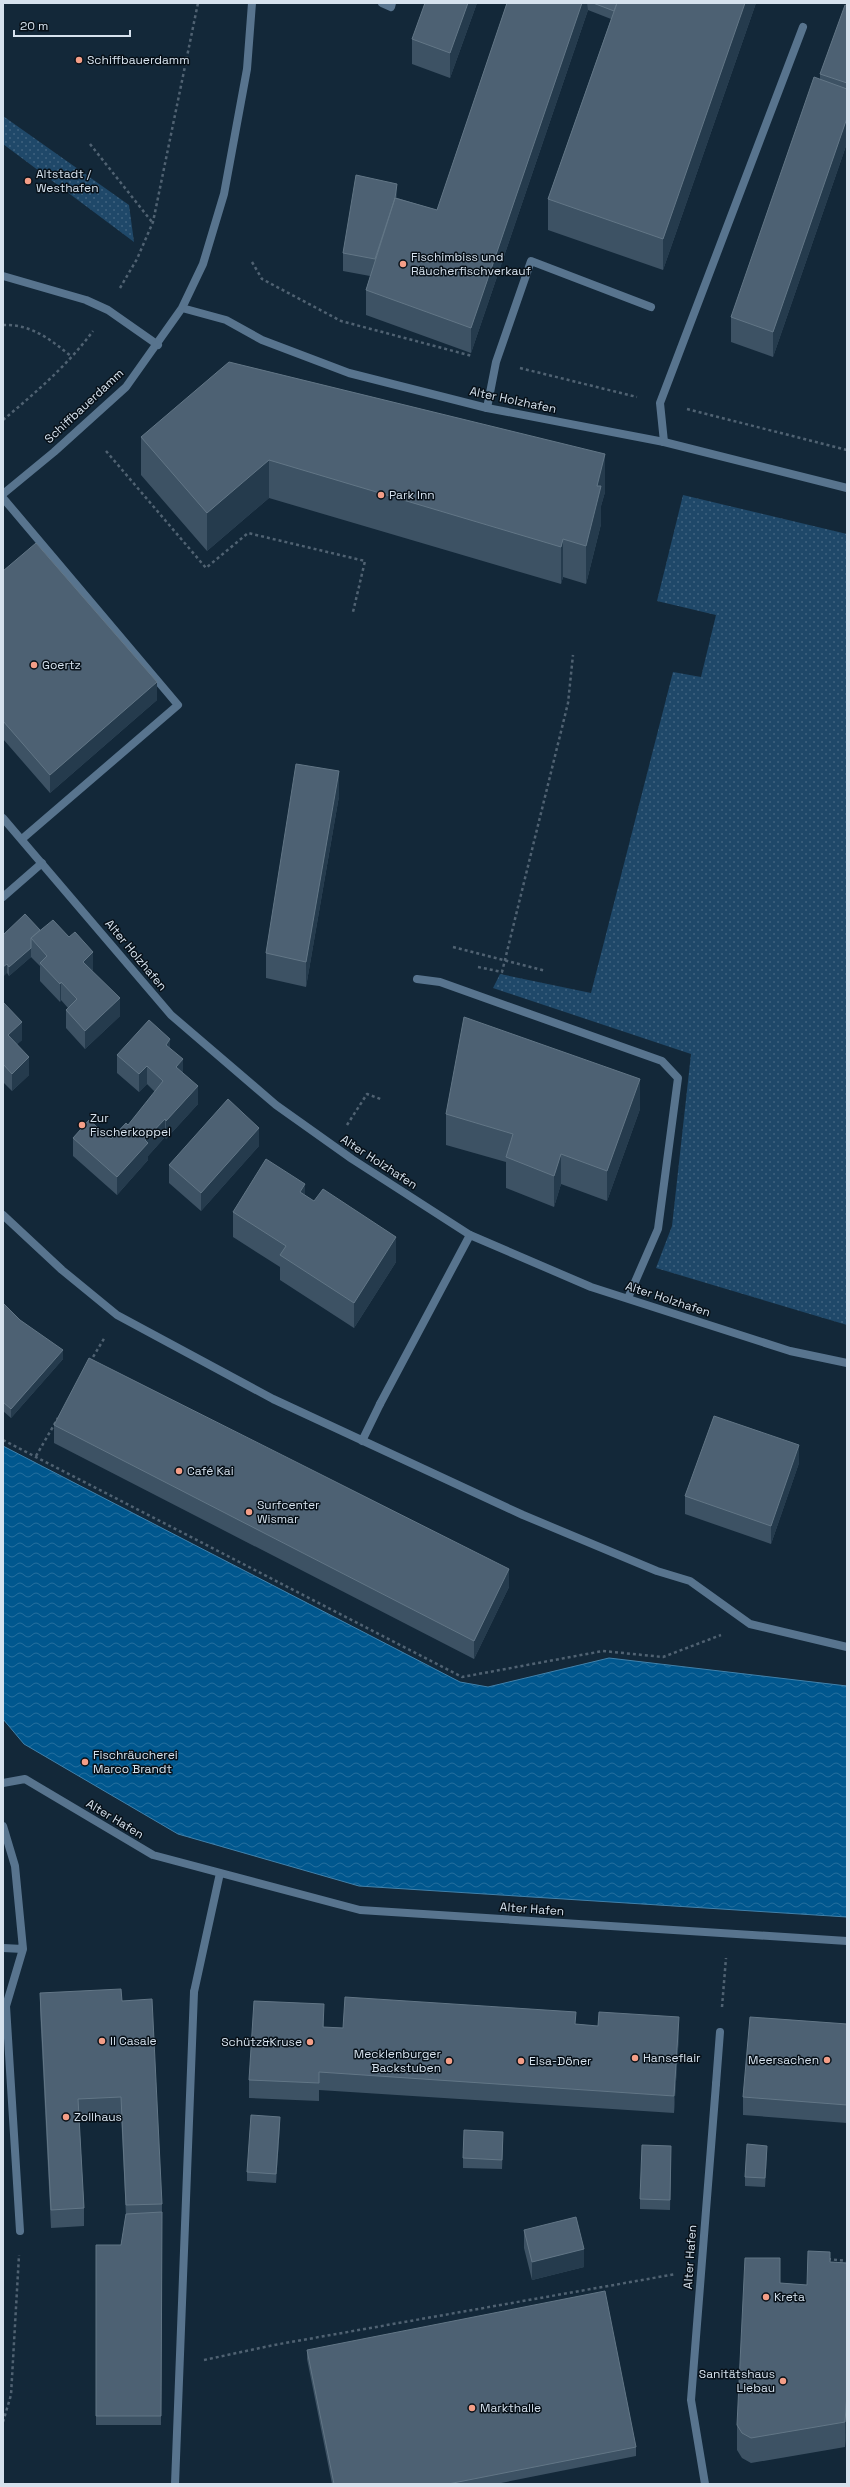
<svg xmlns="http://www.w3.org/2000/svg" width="850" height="2487" viewBox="0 0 850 2487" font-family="'Space Grotesk',sans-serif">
<defs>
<pattern id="green-dots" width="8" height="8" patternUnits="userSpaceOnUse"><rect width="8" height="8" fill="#1f4869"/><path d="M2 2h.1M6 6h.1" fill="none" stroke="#3f627f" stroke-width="1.8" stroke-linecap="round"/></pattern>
<pattern id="water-waves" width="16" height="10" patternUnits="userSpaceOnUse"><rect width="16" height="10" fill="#00578e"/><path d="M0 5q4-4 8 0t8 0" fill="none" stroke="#246f9e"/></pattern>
</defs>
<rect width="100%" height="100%" fill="#132839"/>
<path fill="url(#green-dots)" d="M3,116L129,205L134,242L3,144Z
M683,495L847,534V1325L656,1268L672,1226L691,1054L493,988L500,974L591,993L673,672L701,677L716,615L657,601Z"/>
<path fill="url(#water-waves)" stroke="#4081ab" d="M3,1446L460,1682L488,1687L609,1658L847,1686V1917L359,1886L178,1834L24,1744L3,1719Z"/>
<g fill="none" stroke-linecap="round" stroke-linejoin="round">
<path stroke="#506272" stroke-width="2.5" stroke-dasharray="3 3" stroke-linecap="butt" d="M90,144L152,222
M252,262L262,279L341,321L472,356
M120,288L137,259L153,222L198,3
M3,325C32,324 51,340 72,357
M520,368L637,397
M687,409L847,450
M3,420C35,393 67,366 93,331
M106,451L206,568L248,533L365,561L353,612
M453,947L546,971
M478,967L502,972L568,703L573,655
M347,1125L367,1094L383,1100
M90,1362L105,1337
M3,1440L462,1677L603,1651L663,1657L721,1635
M36,1456L58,1418
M722,2007L726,1958
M828,2259L847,2261
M204,2360L274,2345L676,2274
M3,2422L11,2395L19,2255"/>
<path stroke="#58748e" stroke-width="8" d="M382,3L391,7L392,3
M3,276L86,300L108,310L158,345
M487,408L496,362L531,261L651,307
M664,442L660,403L803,27
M3,498L178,705L22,839
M3,897L42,863
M417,979L440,982L662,1061L678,1078L658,1229L628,1298
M380,1404L470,1235
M716,2084L720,2032
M175,2484L194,1992"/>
<path stroke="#58748e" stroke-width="8" d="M3,1783L25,1779L153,1855L360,1910L847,1941
M3,1826L15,1866L23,1949L6,2006L20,2231
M3,1948L23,1949
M194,1992L220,1873"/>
<path stroke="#58748e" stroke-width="8" d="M182,308L226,320L262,340L349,373L487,408L664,442L847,488
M3,494L54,452L126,387L182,308L203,264L224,194L247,69L252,3
M3,818L171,1015L276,1105L352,1159L470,1235L591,1287L790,1351L847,1363
M3,1215L62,1270L117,1315L273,1399L523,1515L657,1571L690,1581L750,1624L847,1647
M362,1441L380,1404
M705,2484L691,2400L716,2084"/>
</g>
<path fill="#3d5264" d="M477,3L450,78L412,64V39Z
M507,3H756L663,270L548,230V199L611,19L588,10L471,353L366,315V290L370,276L343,271V253L397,198L437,210Z
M847,6V143L773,357L731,342V317L820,79V74Z
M141,437L605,492L601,506V524L586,584L563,577L561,584L269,498L207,551L141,475Z
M3,571L157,700L50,793L3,739Z
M339,796L306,987L266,978V953Z
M40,930L93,969L92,971L120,1016L85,1049L66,1028V1010L68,1008L61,1000L60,1002L40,981V966L31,957L9,976L7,973L3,935Z
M3,1002L22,1040L17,1044L29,1075L12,1091L3,1082Z
M170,1048L198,1104L166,1139L165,1137L148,1156V1160L117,1195L73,1156V1138L111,1139L128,1125L155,1092L147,1084L139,1092L117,1073V1055Z
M640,1109L607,1201L561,1184L554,1207L506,1188V1162L446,1145V1114Z
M259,1146L201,1211L169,1183V1165Z
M305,1195L396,1262L354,1328L280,1280V1267L233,1237V1212Z
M3,1303L20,1320L63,1359L11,1418L3,1411Z
M54,1425L509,1587L474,1659L54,1443Z
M799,1463L771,1544L685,1514V1496Z
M40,1993L122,2001L162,2204L161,2425H96V2245H121L126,2216L121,2115L79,2117L84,2208V2226L51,2228L40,2011Z
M324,2022V2027L343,2028L576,2024L679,2035L674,2113L319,2090V2101L249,2098V2080Z
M847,2024V2123L743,2115V2097Z
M280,2126L276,2183L247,2181V2172Z
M503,2141L502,2169L463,2168V2158Z
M671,2155L670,2210L640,2209V2199Z
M767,2155L765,2187L745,2186V2177Z
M524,2230L584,2267L532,2280L524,2248Z
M830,2262L847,2263V2418L845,2447L751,2463L742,2458L737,2450V2425L780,2283L807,2285Z
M307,2350L636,2447V2456L496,2484H332L307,2359Z"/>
<path fill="#253b4d" d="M468,3H477L450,78V53Z
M582,3H587L588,10L471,353V328Z
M745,3H756L663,270V239Z
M847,118V143L773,357V332Z
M397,184V201L378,277Z
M605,454V492L601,506V524L586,584V546L597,486Z
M269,460V498L207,551V513Z
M563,539V577L561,584V547Z
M157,682V700L50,793V775Z
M339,771V796L306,987V962Z
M31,948V957L9,976V967Z
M93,952V969L83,980V962Z
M7,964V973L3,977V967Z
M61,982V1000L60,1002V984Z
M120,998V1016L85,1049V1031Z
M22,1022V1040L8,1053V1035Z
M170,1039V1057L166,1045Z
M29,1057V1075L12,1091V1074Z
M183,1059V1077L176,1067Z
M147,1066V1084L139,1092V1074Z
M640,1079V1109L607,1201V1171Z
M198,1086V1104L166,1139V1121Z
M165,1119V1137L148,1156V1160L117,1195V1177L145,1140Z
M259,1128V1146L201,1211V1193Z
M561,1154V1184L554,1207V1176Z
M305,1184V1209L300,1192Z
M396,1237V1262L354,1328V1303Z
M63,1350V1359L11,1418V1409Z
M799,1445V1463L771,1544V1526Z
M509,1569V1587L474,1659V1641Z
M324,2004V2022L323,2045V2027Z
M679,2017V2035L674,2113V2096Z
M280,2117V2126L276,2183V2174Z
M503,2132V2141L502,2169V2160Z
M767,2146V2155L765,2187V2178Z
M584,2249V2267L532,2280V2262Z
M847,2393V2418L845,2447V2422Z"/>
<path fill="#4d6173" stroke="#627686" d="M425,3H468L450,53L412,39Z
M507,3H582L471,328L366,290L395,198L437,210Z
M593,3H617L614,11Z
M617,3H745L663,239L548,199Z
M845,5L847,6V83L820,74Z
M814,77L847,89V118L773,332L731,317Z
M356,175L397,184L395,198L375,259L343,253Z
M229,362L605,454L597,486H601L586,546L563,539L561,547L269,460L207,513L141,437Z
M36,543L157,682L50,775L3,721V571Z
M296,764L339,771L306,962L266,953Z
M25,914L40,930L31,938V948L9,967L7,964L3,967V935Z
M53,920L69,937L75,932L93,952L83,962L120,998L85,1031L66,1010L77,999L61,982L60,984L40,963L47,956L31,938Z
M3,1002L22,1022L8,1035L29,1057L12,1074L3,1064Z
M464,1017L640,1079L607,1171L561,1154L554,1176L506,1157L513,1134L446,1114Z
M149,1020L170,1039L166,1045L183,1059L176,1067L198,1086L166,1121L165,1119L145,1140L148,1143L117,1177L73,1138L89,1120L111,1139L126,1123L128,1125L163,1081L147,1066L139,1074L117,1055Z
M228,1099L259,1128L201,1193L169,1165Z
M266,1159L305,1184L300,1192L314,1201L323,1189L396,1237L354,1303L280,1255L286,1246L233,1212Z
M3,1303L20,1320L63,1350L11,1409L3,1402Z
M89,1358L509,1569L474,1641L54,1425Z
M714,1416L799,1445L771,1526L685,1496Z
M121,1989L122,2001L152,1999L162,2204L126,2205L121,2097L78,2099L84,2208L51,2210L40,1993Z
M345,1997L576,2012L575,2024L598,2026L599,2012L679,2017L674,2096L319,2072V2083L249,2080L254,2001L324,2004L323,2027L343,2028Z
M750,2017L847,2024V2105L743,2097Z
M251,2115L280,2117L276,2174L247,2172Z
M464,2130L503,2132L502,2160L463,2158Z
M747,2144L767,2146L765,2178L745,2177Z
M642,2145L671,2146L670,2200L640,2199Z
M162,2212L161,2416H96V2245H121L126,2214Z
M576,2217L584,2249L532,2262L524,2230Z
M808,2251L830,2252V2262L847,2263V2393L845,2422L751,2438L742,2433L737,2425L745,2258H780V2283L807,2285Z
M605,2291L636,2447L448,2484H334L307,2350Z"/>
<g fill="#f49e87" stroke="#071018" stroke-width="1.5">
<circle cx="79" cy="60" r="4"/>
<circle cx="28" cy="181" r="4"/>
<circle cx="403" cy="264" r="4"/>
<circle cx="381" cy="495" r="4"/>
<circle cx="34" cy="665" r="4"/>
<circle cx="82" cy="1125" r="4"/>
<circle cx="179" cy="1471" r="4"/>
<circle cx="249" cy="1512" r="4"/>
<circle cx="85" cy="1762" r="4"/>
<circle cx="102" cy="2041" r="4"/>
<circle cx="310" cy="2042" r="4"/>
<circle cx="635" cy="2058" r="4"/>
<circle cx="827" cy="2060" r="4"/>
<circle cx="449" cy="2061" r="4"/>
<circle cx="521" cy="2061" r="4"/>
<circle cx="66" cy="2117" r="4"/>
<circle cx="766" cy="2297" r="4"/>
<circle cx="783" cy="2381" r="4"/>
<circle cx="472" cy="2408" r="4"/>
</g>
<g text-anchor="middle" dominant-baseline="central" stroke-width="3" stroke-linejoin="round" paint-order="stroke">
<g font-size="12" fill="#d6e2ee" stroke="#071018" text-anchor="start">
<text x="87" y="60">Schiffbauerdamm</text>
<text x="36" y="174">Altstadt /<tspan x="36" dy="14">Westhafen</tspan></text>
<text x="411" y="257">Fischimbiss und<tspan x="411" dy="14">Räucherfischverkauf</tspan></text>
<text x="389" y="495">Park Inn</text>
<text x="42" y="665">Goertz</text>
<text x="90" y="1118">Zur<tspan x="90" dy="14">Fischerkoppel</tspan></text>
<text x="187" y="1471">Café Kai</text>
<text x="257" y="1505">Surfcenter<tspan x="257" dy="14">Wismar</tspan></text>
<text x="93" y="1755">Fischräucherei<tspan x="93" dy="14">Marco Brandt</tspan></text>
<text x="110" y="2041">Il Casale</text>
<text x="302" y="2042" text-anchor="end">Schütz&amp;Kruse</text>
<text x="441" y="2054" text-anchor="end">Mecklenburger<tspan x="441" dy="14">Backstuben</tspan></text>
<text x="643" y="2058">Hanseflair</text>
<text x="819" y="2060" text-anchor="end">Meersachen</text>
<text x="529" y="2061">Elsa-Döner</text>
<text x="74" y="2117">Zollhaus</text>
<text x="774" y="2297">Kreta</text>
<text x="775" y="2374" text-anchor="end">Sanitätshaus<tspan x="775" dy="14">Liebau</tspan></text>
<text x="480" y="2408">Markthalle</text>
</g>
<g font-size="12" fill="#d6e2ee" stroke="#071018">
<text transform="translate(513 400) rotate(12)">Alter Holzhafen</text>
<text transform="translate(84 406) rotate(-43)">Schiffbauerdamm</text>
<text transform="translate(136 955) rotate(50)">Alter Holzhafen</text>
<text transform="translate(379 1162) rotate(33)">Alter Holzhafen</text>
<text transform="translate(668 1299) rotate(18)">Alter Holzhafen</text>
<text transform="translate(115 1819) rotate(31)">Alter Hafen</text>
<text transform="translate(532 1909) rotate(4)">Alter Hafen</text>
<text transform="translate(690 2257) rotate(-86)">Alter Hafen</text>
</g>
</g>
<rect width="850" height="2487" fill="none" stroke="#d6e2ee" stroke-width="8"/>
<path d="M14 30v6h116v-6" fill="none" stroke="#d6e2ee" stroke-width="2"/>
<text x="20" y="30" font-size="12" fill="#d6e2ee" stroke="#071018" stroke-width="3" paint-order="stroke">20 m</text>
</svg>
